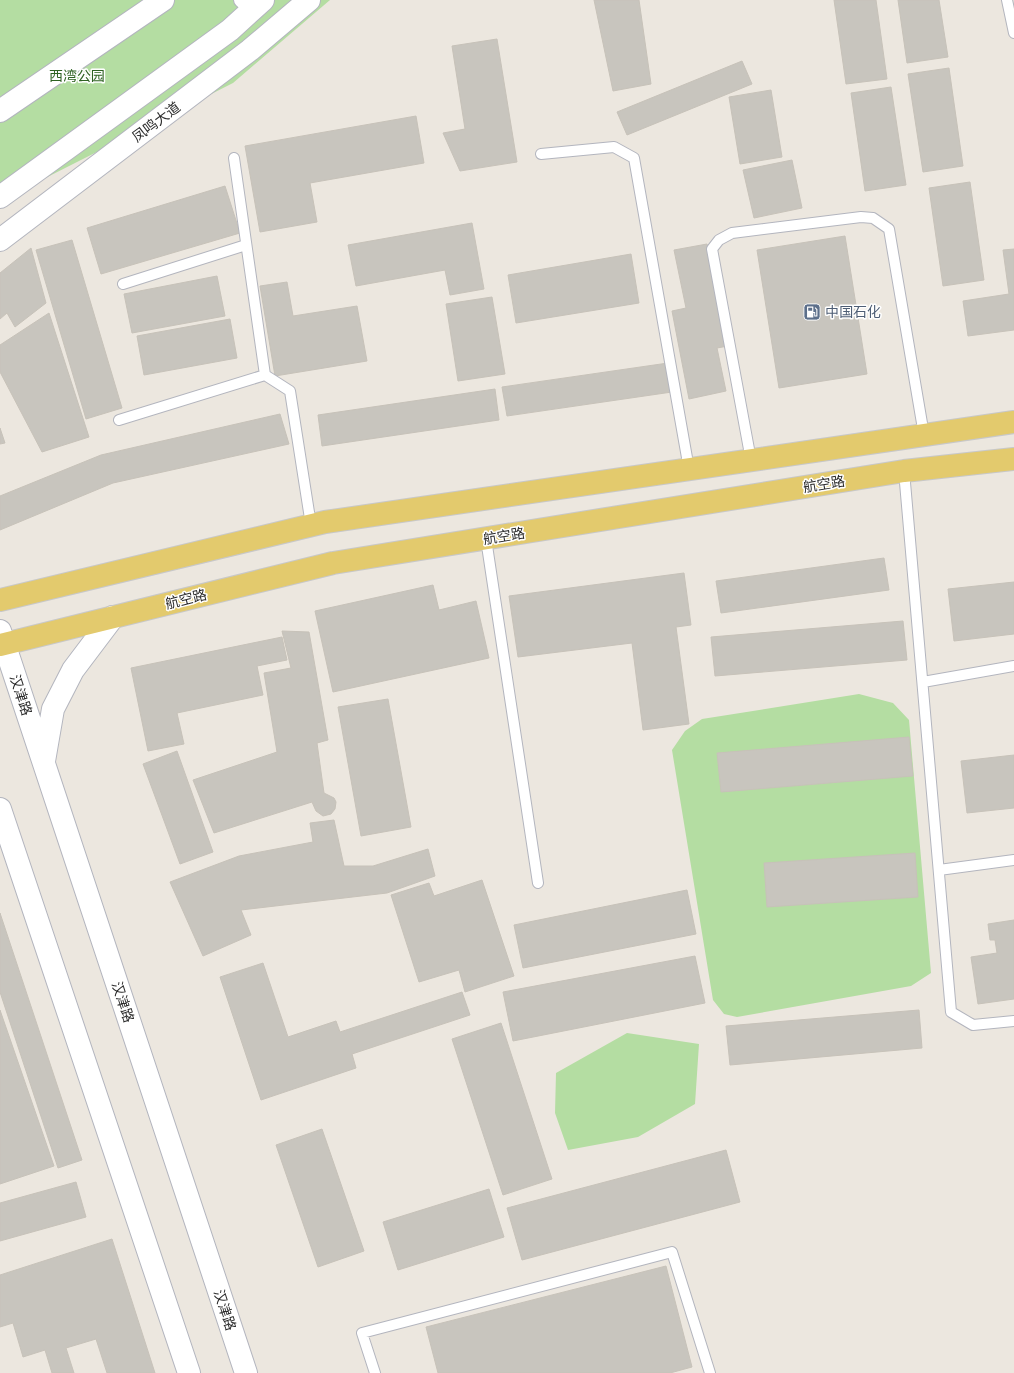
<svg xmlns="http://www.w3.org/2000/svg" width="1014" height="1373" viewBox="0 0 1014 1373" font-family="'Space Grotesk','Noto Sans SC',sans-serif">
<rect width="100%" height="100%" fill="#ece7df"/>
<path fill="#b4dda2" d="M0,0H330L233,83L0,201Z
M859,694L893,703L909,720L931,973L911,986L737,1017L724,1014L713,1000L672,750L685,731L702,719Z
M627,1033L699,1044L695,1104L638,1137L568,1150L555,1113L556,1073Z"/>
<path fill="#c8c5be" stroke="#c7c2b9" d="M594,0H639L651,84L613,91Z
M834,0H876L887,79L846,84Z
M898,0H939L948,57L907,63Z
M497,39L517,162L460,171L443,133L465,129L452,46Z
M742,61L752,84L627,135L617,112Z
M949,68L963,166L923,172L908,74Z
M891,87L906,185L865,191L851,93Z
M771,90L782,157L740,164L729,97Z
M416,116L424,163L310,183L317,222L260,232L245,146Z
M792,160L802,208L754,218L743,170Z
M970,182L984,280L943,286L929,188Z
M225,186L240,233L101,274L87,228Z
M472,223L484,289L450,295L445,270L356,286L348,245Z
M845,236L867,374L779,388L757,250Z
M72,240L122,408L86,419L36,250Z
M707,244L728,346L717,348L726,391L689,399L672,311L686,308L674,250Z
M31,248L46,303L15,327L7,313L0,319V273Z
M1014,249V330L968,336L963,301L1009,294L1003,250Z
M631,254L639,303L516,323L508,275Z
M217,276L225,316L132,333L124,294Z
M287,282L293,316L357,306L367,361L275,376L260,286Z
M492,297L505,374L458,381L446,304Z
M49,313L89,437L42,452L0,372V345Z
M230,319L237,358L144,375L137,336Z
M668,363L672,392L507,416L502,387Z
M495,389L499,420L322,446L318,415Z
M280,414L289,444L113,483L0,530V496L101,455Z
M0,428L5,443L0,444Z
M884,558L889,590L721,613L716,581Z
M684,573L691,625L676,627L689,724L643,730L632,643L518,657L509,596Z
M1014,582V634L954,641L948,589Z
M433,585L439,610L476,601L489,658L333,692L315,611Z
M903,621L907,660L715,676L711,637Z
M282,631L309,632L328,740L317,743L324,793L334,798L336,802L335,809L331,814L323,816L316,811L312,802L214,833L193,780L277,752L264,673L291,668Z
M282,637L287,660L257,666L263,695L177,713L184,744L148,751L131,668Z
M388,699L411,827L361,836L338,707Z
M909,737L913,776L721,792L717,753Z
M177,751L213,852L180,864L143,764Z
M1014,755V808L967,813L961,761Z
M334,820L344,866H373L428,849L435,876L387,893L241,910L251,935L203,956L170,882L239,856L313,842L310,823Z
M915,853L918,897L767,907L764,863Z
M482,880L514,976L465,992L459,970L419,982L391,895L429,883L434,896Z
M687,890L696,934L523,968L514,925Z
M0,913L82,1160L58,1168L0,992Z
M1014,920V999L978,1004L971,957L997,953L995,940H990L988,924Z
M695,956L705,1003L513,1041L503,992Z
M263,963L288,1037L336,1021L340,1032L462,992L470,1015L352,1054L356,1068L261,1100L220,977Z
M0,1010L54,1166L0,1184Z
M919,1010L922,1048L730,1065L726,1026Z
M501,1023L552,1179L503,1195L452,1039Z
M322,1129L364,1251L318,1267L276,1145Z
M726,1150L740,1202L522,1260L507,1208Z
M76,1182L86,1217L0,1241V1203Z
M489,1189L504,1237L398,1270L383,1222Z
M112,1239L155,1373H107L96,1339L66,1348L74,1373H52L45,1350L23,1357L13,1323L0,1327V1275Z
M666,1266L692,1367L670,1373H438L426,1327Z"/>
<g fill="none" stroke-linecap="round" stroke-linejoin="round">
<g stroke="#b3b5be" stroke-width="12">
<path id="service" d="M1007,0L1014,33
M541,154L614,147L634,158L689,469
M234,158L265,375L290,391L311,525
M123,284L246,245
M119,420L265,375
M751,460L712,249L719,240L732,233L861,217L873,218L889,229L924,435
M904,471L951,1012L973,1025L1014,1021
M486,539L538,883
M923,682L1014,666
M939,870L1014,860
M375,1373L362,1333L672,1252L710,1373"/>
</g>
<g stroke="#b3b5be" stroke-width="16">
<path id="pedestrian" d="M241,0L252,10"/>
</g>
<g stroke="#b3b5be" stroke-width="24">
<path id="tertiary" d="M0,111L163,0
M0,631L246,1373
M44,761L53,709L73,670L113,617
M0,809L189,1373"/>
</g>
<g stroke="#b3b5be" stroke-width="24">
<path id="secondary" d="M0,197L230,30L263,0
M0,240L250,50L309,0"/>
</g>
<g stroke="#c8c8c8" stroke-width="24">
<path id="primary" d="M0,600L325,522L1014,422
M0,645L333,563L904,471L1014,459"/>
</g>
<use href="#service" stroke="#fff" stroke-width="10"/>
<use href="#pedestrian" stroke="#fff" stroke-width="14"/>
<use href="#tertiary" stroke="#fff" stroke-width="22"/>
<use href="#secondary" stroke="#fff" stroke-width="22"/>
<use href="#primary" stroke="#e3ca6d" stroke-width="22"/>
</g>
<defs>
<g id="fuel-square" transform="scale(0.9)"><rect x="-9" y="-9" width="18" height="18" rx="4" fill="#5c6f8a" stroke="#fff"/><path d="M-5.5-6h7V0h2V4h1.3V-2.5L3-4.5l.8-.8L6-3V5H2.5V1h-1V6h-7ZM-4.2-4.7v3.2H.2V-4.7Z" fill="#fff"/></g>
</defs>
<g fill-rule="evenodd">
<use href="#fuel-square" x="812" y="312"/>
</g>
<g text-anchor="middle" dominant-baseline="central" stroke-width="3" stroke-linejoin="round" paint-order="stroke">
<g font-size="14" fill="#2e6222" stroke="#fff">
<text x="77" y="76">西湾公园</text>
</g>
<g font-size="14" fill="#2c2c2c" stroke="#fff">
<text transform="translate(156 122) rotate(-37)">凤鸣大道</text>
<text transform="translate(824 484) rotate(-9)">航空路</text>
<text transform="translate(504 536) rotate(-9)">航空路</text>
<text transform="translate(186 599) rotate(-14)">航空路</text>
<text transform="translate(21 695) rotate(72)">汉津路</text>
<text transform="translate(123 1002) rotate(72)">汉津路</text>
<text transform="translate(225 1310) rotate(72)">汉津路</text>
</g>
<g font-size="14" fill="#4e5e75" stroke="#fff" text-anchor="start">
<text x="825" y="312">中国石化</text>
</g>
</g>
</svg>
